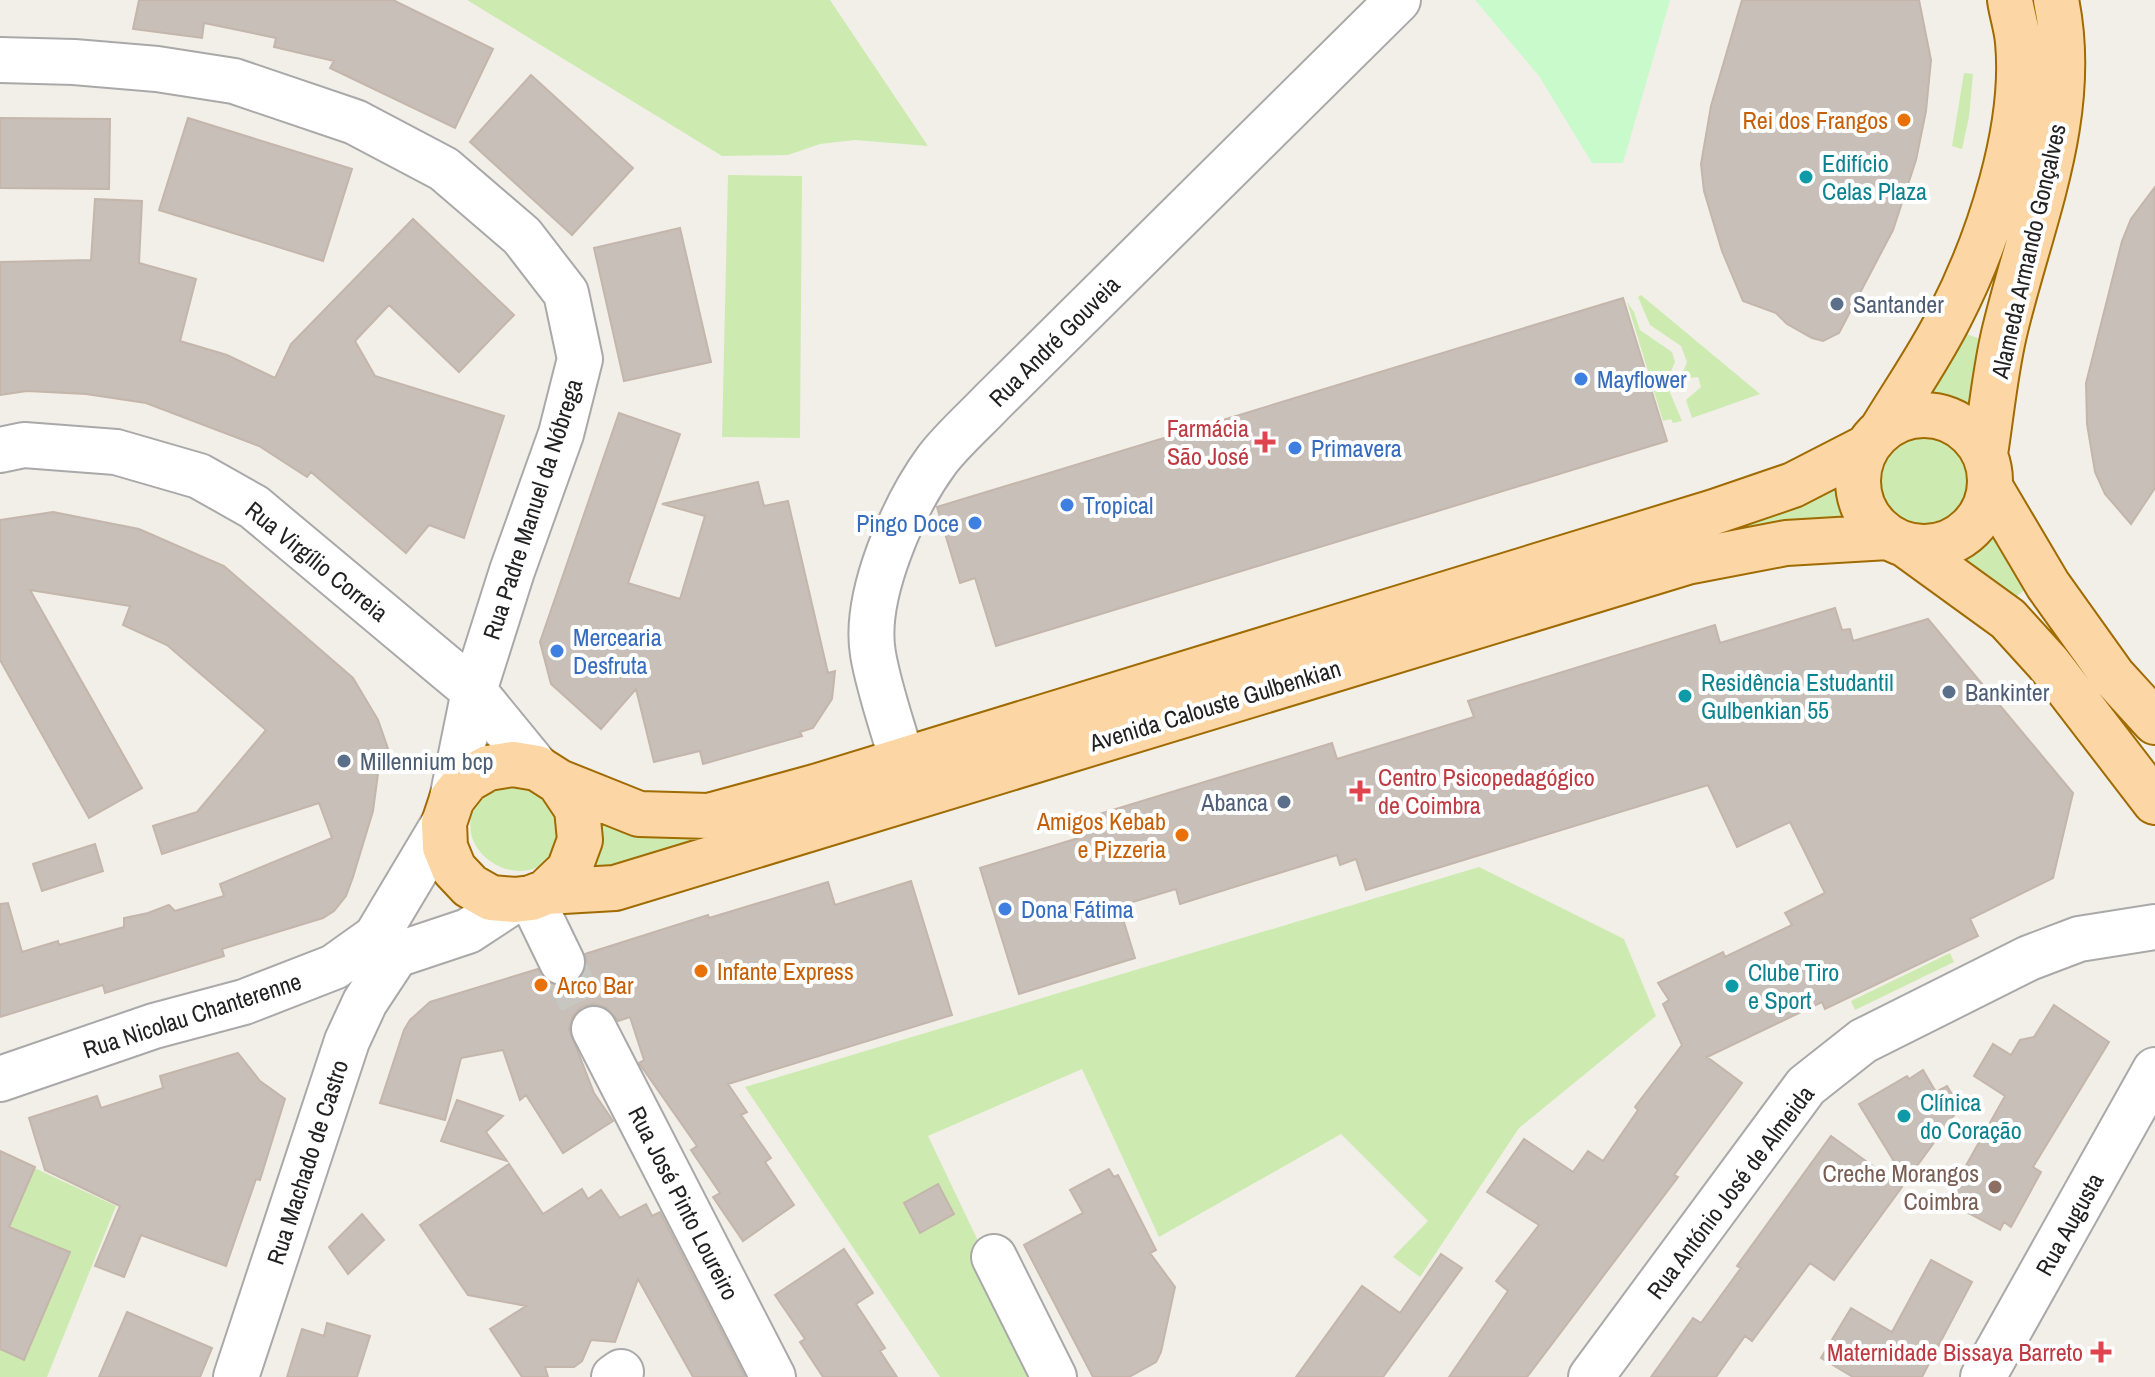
<svg xmlns="http://www.w3.org/2000/svg" width="2155" height="1377" viewBox="0 0 2155 1377" font-family="'Archivo Narrow',sans-serif">
<rect width="100%" height="100%" fill="#f2efe9"/>
<path fill="#cdebb0" d="M467,0H830L928,146L855,140L820,144L788,155L722,156Z
M1964,73L1973,74L1969,117L1962,149L1952,146Z
M728,175L802,176L800,438L722,437Z
M1641,295L1760,394L1692,418L1686,400L1701,387L1698,377L1680,379L1687,362L1681,346L1650,325L1638,297Z
M1627,302L1634,312L1640,330L1672,352L1675,362L1666,383L1682,421L1673,423L1671,419L1663,421Z
M1961,332L1986,341L1980,418C1962,404 1945,400 1923,396Z
M1877 480a48 48 0 1 1 96 0a48 48 0 1 1-96 0Z
M1842,482L1845,503L1857,527L1737,535L1733,522Z
M1999,519L2028,587L2011,601L1948,559L1984,537Z
M505,783H528L560,815C560,822 562,832 560,839C537,909 435,850 483,796C488,791 498,787 505,783Z
M813,802L588,880L596,816Z
M1479,867L1624,939L1656,1016L1519,1128L1420,1277L1393,1257L1428,1221L1341,1134L1159,1237L1082,1069L928,1136L1043,1377H940L745,1087Z
M1950,953L1954,962L1855,1010L1851,1001Z
M0,1152L116,1206L47,1377H0Z"/>
<path fill="#c8facc" d="M1475,0H1670L1623,163H1592L1539,76Z"/>
<path fill="#c7bfb8" stroke="#c4b6ab" stroke-width="2" d="M139,0H393L493,49L455,128L330,68L334,61L274,47L276,38L204,23L202,38L133,29Z
M1742,0H1919L1931,60L1926,111L1916,160L1893,230L1839,333L1823,341L1812,338L1787,324L1776,313L1743,301L1722,251L1704,191L1701,164L1711,106Z
M531,75L633,168L572,235L470,142Z
M0,118L110,119L109,189L0,188Z
M188,118L352,169L323,261L159,210Z
M2155,187V488L2131,524L2105,494L2095,472L2087,424L2086,383L2122,241L2131,219Z
M95,199L142,201L139,263L196,279L180,341L227,355L275,378L291,344L413,219L514,315L459,372L389,305L355,341L375,376L504,416L464,538L429,525L406,553L311,472L307,477L259,446L146,403L86,394L27,391L0,395V262L91,260Z
M680,228L711,362L624,381L594,248Z
M1623,298L1667,441L996,646L975,578L960,583L937,507Z
M619,413L680,434L628,583L680,599L705,516L662,504L758,482L764,506L788,501L828,673L835,671L832,699L813,728L800,732L802,736L703,764L700,751L654,762L636,689L601,729L551,684L540,642Z
M53,512L139,529L224,566L353,678L378,720L393,763L379,766L373,811L353,877L346,896L334,911L323,918L222,949L224,956L105,993L103,985L0,1017V904L8,903L22,952L58,941L59,945L124,927V918L148,913L169,905L175,911L224,896L220,884L332,838L319,803L162,854L153,826L197,812L266,730L167,645L123,625L130,606L30,590L142,788L89,818L0,660V520Z
M1835,608L1842,630L1850,629L1853,641L1928,619L2073,793L2053,878L1970,919L1978,936L1825,1009L1822,1002L1707,1057L1742,1083L1674,1175L1678,1177L1527,1377H1449L1508,1291L1496,1281L1539,1225L1487,1192L1524,1139L1573,1172L1588,1151L1603,1161L1638,1110L1635,1107L1682,1045L1663,1004L1669,1000L1658,983L1723,952L1725,957L1792,925L1785,913L1825,893L1790,822L1737,847L1708,785L1366,890L1356,859L1340,865L1337,855L1180,904L1176,889L1119,906L1135,958L1019,994L980,868L1085,836L1080,820L1332,743L1337,759L1474,717L1468,701L1715,625L1720,643Z
M95,844L103,871L42,891L33,864Z
M911,881L952,1015L728,1084L747,1112L741,1115L771,1158L765,1162L794,1205L743,1241L713,1197L720,1193L691,1150L697,1146L639,1063L644,1060L630,1017L618,1021L607,1008L594,1004L582,1007L573,1016L569,1029L594,1093L613,1121L563,1153L526,1095L520,1100L503,1050L461,1058L445,1120L380,1103L404,1030L410,1020L430,1002L538,969L549,983L559,987L572,985L583,975L587,965L585,954L708,915L709,918L828,882L835,905Z
M2054,1005L2109,1042L2033,1167L2041,1172L2011,1227L2004,1222L2000,1230L1946,1201L2005,1096L1974,1076L1993,1044L2011,1055L2020,1040L2034,1037Z
M238,1053L260,1081L285,1099L260,1180L256,1179L226,1266L141,1235L124,1277L95,1266L120,1206L45,1170L29,1118L97,1096L101,1108L163,1088L160,1076Z
M1923,1070L1936,1092L1947,1086L1960,1107L1906,1181L1859,1104L1907,1076L1909,1079Z
M457,1100L503,1116L486,1132L507,1161L441,1141Z
M1831,1136L1902,1187L1834,1280L1810,1263L1752,1341L1745,1336L1716,1377H1651L1693,1318L1701,1323L1741,1268L1737,1266Z
M0,1151L35,1167L9,1227L70,1252L24,1360L0,1349Z
M509,1164L543,1214L582,1189L588,1199L601,1190L620,1218L646,1204L652,1216L660,1212L745,1377H693L638,1279L615,1342L591,1340L582,1361L574,1367H545L548,1377H522L490,1329L526,1306L468,1295L420,1225Z
M1109,1169L1114,1177L1118,1175L1156,1250L1150,1253L1175,1287L1161,1352L1156,1362L1129,1377H1093L1024,1245L1083,1213L1070,1190Z
M938,1184L954,1214L920,1233L904,1203Z
M362,1214L384,1240L348,1274L329,1247Z
M844,1249L873,1293L856,1304L885,1348L880,1351L897,1377H823L800,1342L805,1339L775,1295Z
M1441,1254L1462,1268L1383,1377H1296L1362,1286L1400,1313Z
M1931,1260L1972,1282L1922,1377H1853L1821,1358L1851,1308L1892,1332Z
M127,1312L212,1348L200,1377H99Z
M327,1323L370,1336L357,1377H287L302,1329L324,1336Z"/>
<g fill="none" stroke-linecap="round" stroke-linejoin="round">
<path stroke="#c8c6c1" stroke-width="44" stroke-dasharray="44 22" stroke-linecap="butt" d="M562,962L594,1029"/>
<g stroke="#a9a9a9" stroke-width="48">
<path id="minor" d="M0,60L74,62L157,69L234,81L355,122L444,169L522,236L566,293L580,359L561,434L512,571L474,691L452,799
M0,450L24,445L116,452L199,476L254,507L474,691L537,768
M902,760C892,725 879,689 873,654C863,596 904,505 937,460C953,439 974,421 992,402L1398,0
M531,898L562,962
M594,1029L773,1377
M0,1079L154,1026L244,1002L334,967L376,937L444,823
M994,1257L1054,1377
M236,1377L347,1041L365,1002L396,955L468,931L515,900
M614,1377L621,1372
M1591,1377L1806,1086L1863,1041L2029,958L2079,939L2155,927
M1983,1377L2155,1070"/>
</g>
<g stroke="#a06b00" stroke-width="48">
<path id="major" d="M1858 481a66 66 0 1 1 132 0a66 66 0 1 1-132 0Z
M1881,431C1904,393 1930,356 1950,316C1989,240 2026,128 2018,42C2017,28 2012,14 2010,0
M1985,454C1991,415 1995,373 2004,334C2030,223 2080,116 2056,0
M1990,487L2048,585L2113,676L2155,722
M1906,545L2008,619L2048,663L2155,802
M559,782L577,809L580,840L569,870L546,892L531,898L515,900L491,898L470,886L454,869L445,847L444,823L452,799L467,780L488,768L513,764L537,768L559,782L639,814L709,816L815,787L1714,512L1793,485L1867,447
M546,892L615,888L1687,562L1786,543L1888,537"/>
</g>
<use href="#minor" stroke="#fff" stroke-width="44"/>
<use href="#major" stroke="#fcd6a4" stroke-width="44"/>
</g>
<g fill="#e8710a" stroke="#fff" stroke-width="3">
<circle cx="1904" cy="120" r="8"/>
<circle cx="1182" cy="835" r="8"/>
<circle cx="701" cy="971" r="8"/>
<circle cx="541" cy="985" r="8"/>
</g>
<g fill="#0f9aa8" stroke="#fff" stroke-width="3">
<circle cx="1806" cy="177" r="8"/>
<circle cx="1685" cy="696" r="8"/>
<circle cx="1732" cy="986" r="8"/>
<circle cx="1904" cy="1116" r="8"/>
</g>
<g fill="#5c6f8a" stroke="#fff" stroke-width="3">
<circle cx="1837" cy="304" r="8"/>
<circle cx="1949" cy="692" r="8"/>
<circle cx="344" cy="761" r="8"/>
<circle cx="1284" cy="802" r="8"/>
</g>
<g fill="#3f7fe0" stroke="#fff" stroke-width="3">
<circle cx="1581" cy="379" r="8"/>
<circle cx="1295" cy="448" r="8"/>
<circle cx="1067" cy="505" r="8"/>
<circle cx="975" cy="523" r="8"/>
<circle cx="557" cy="651" r="8"/>
<circle cx="1005" cy="909" r="8"/>
</g>
<g fill="#e0444e" stroke="#fff" stroke-width="3">
<path d="M1261 430h8v8h8v8h-8v8h-8v-8h-8v-8h8z"/>
<path d="M1356 779h8v8h8v8h-8v8h-8v-8h-8v-8h8z"/>
<path d="M2097 1340h8v8h8v8h-8v8h-8v-8h-8v-8h8z"/>
</g>
<circle fill="#8d6e63" stroke="#fff" stroke-width="3" cx="1995" cy="1187" r="8"/>
<g text-anchor="middle" dominant-baseline="central" stroke-width="8" stroke-linejoin="round" paint-order="stroke">
<g font-size="24" fill="#c56008" stroke="#fff" text-anchor="end">
<text x="1888" y="120">Rei dos Frangos</text>
<text x="1166" y="821">Amigos Kebab<tspan x="1166" dy="28">e Pizzeria</tspan></text>
<text x="717" y="971" text-anchor="start">Infante Express</text>
<text x="557" y="985" text-anchor="start">Arco Bar</text>
</g>
<g font-size="24" fill="#0d838f" stroke="#fff" text-anchor="start">
<text x="1822" y="163">Edifício<tspan x="1822" dy="28">Celas Plaza</tspan></text>
<text x="1701" y="682">Residência Estudantil<tspan x="1701" dy="28">Gulbenkian 55</tspan></text>
<text x="1748" y="972">Clube Tiro<tspan x="1748" dy="28">e Sport</tspan></text>
<text x="1920" y="1102">Clínica<tspan x="1920" dy="28">do Coração</tspan></text>
</g>
<g font-size="24" fill="#222" stroke="#fff">
<text transform="translate(2028 251) rotate(-77)">Alameda Armando Gonçalves</text>
<text transform="translate(1054 341) rotate(-45)">Rua André Gouveia</text>
<text transform="translate(532 509) rotate(-72)">Rua Padre Manuel da Nóbrega</text>
<text transform="translate(317 561) rotate(39)">Rua Virgílio Correia</text>
<text transform="translate(1215 705) rotate(-17)">Avenida Calouste Gulbenkian</text>
<text transform="translate(192 1015) rotate(-18)">Rua Nicolau Chanterenne</text>
<text transform="translate(307 1162) rotate(-72)">Rua Machado de Castro</text>
<text transform="translate(1730 1192) rotate(-53)">Rua António José de Almeida</text>
<text transform="translate(684 1203) rotate(63)">Rua José Pinto Loureiro</text>
<text transform="translate(2069 1224) rotate(-61)">Rua Augusta</text>
</g>
<g font-size="24" fill="#4e5e75" stroke="#fff" text-anchor="start">
<text x="1853" y="304">Santander</text>
<text x="1965" y="692">Bankinter</text>
<text x="360" y="761">Millennium bcp</text>
<text x="1268" y="802" text-anchor="end">Abanca</text>
</g>
<g font-size="24" fill="#366cbe" stroke="#fff" text-anchor="start">
<text x="1597" y="379">Mayflower</text>
<text x="1311" y="448">Primavera</text>
<text x="1083" y="505">Tropical</text>
<text x="959" y="523" text-anchor="end">Pingo Doce</text>
<text x="573" y="637">Mercearia<tspan x="573" dy="28">Desfruta</tspan></text>
<text x="1021" y="909">Dona Fátima</text>
</g>
<g font-size="24" fill="#be3a42" stroke="#fff" text-anchor="end">
<text x="1249" y="428">Farmácia<tspan x="1249" dy="28">São José</tspan></text>
<text x="1378" y="777" text-anchor="start">Centro Psicopedagógico<tspan x="1378" dy="28">de Coimbra</tspan></text>
<text x="2083" y="1352">Maternidade Bissaya Barreto</text>
</g>
<g font-size="24" fill="#785e54" stroke="#fff" text-anchor="end">
<text x="1979" y="1173">Creche Morangos<tspan x="1979" dy="28">Coimbra</tspan></text>
</g>
</g>
</svg>
